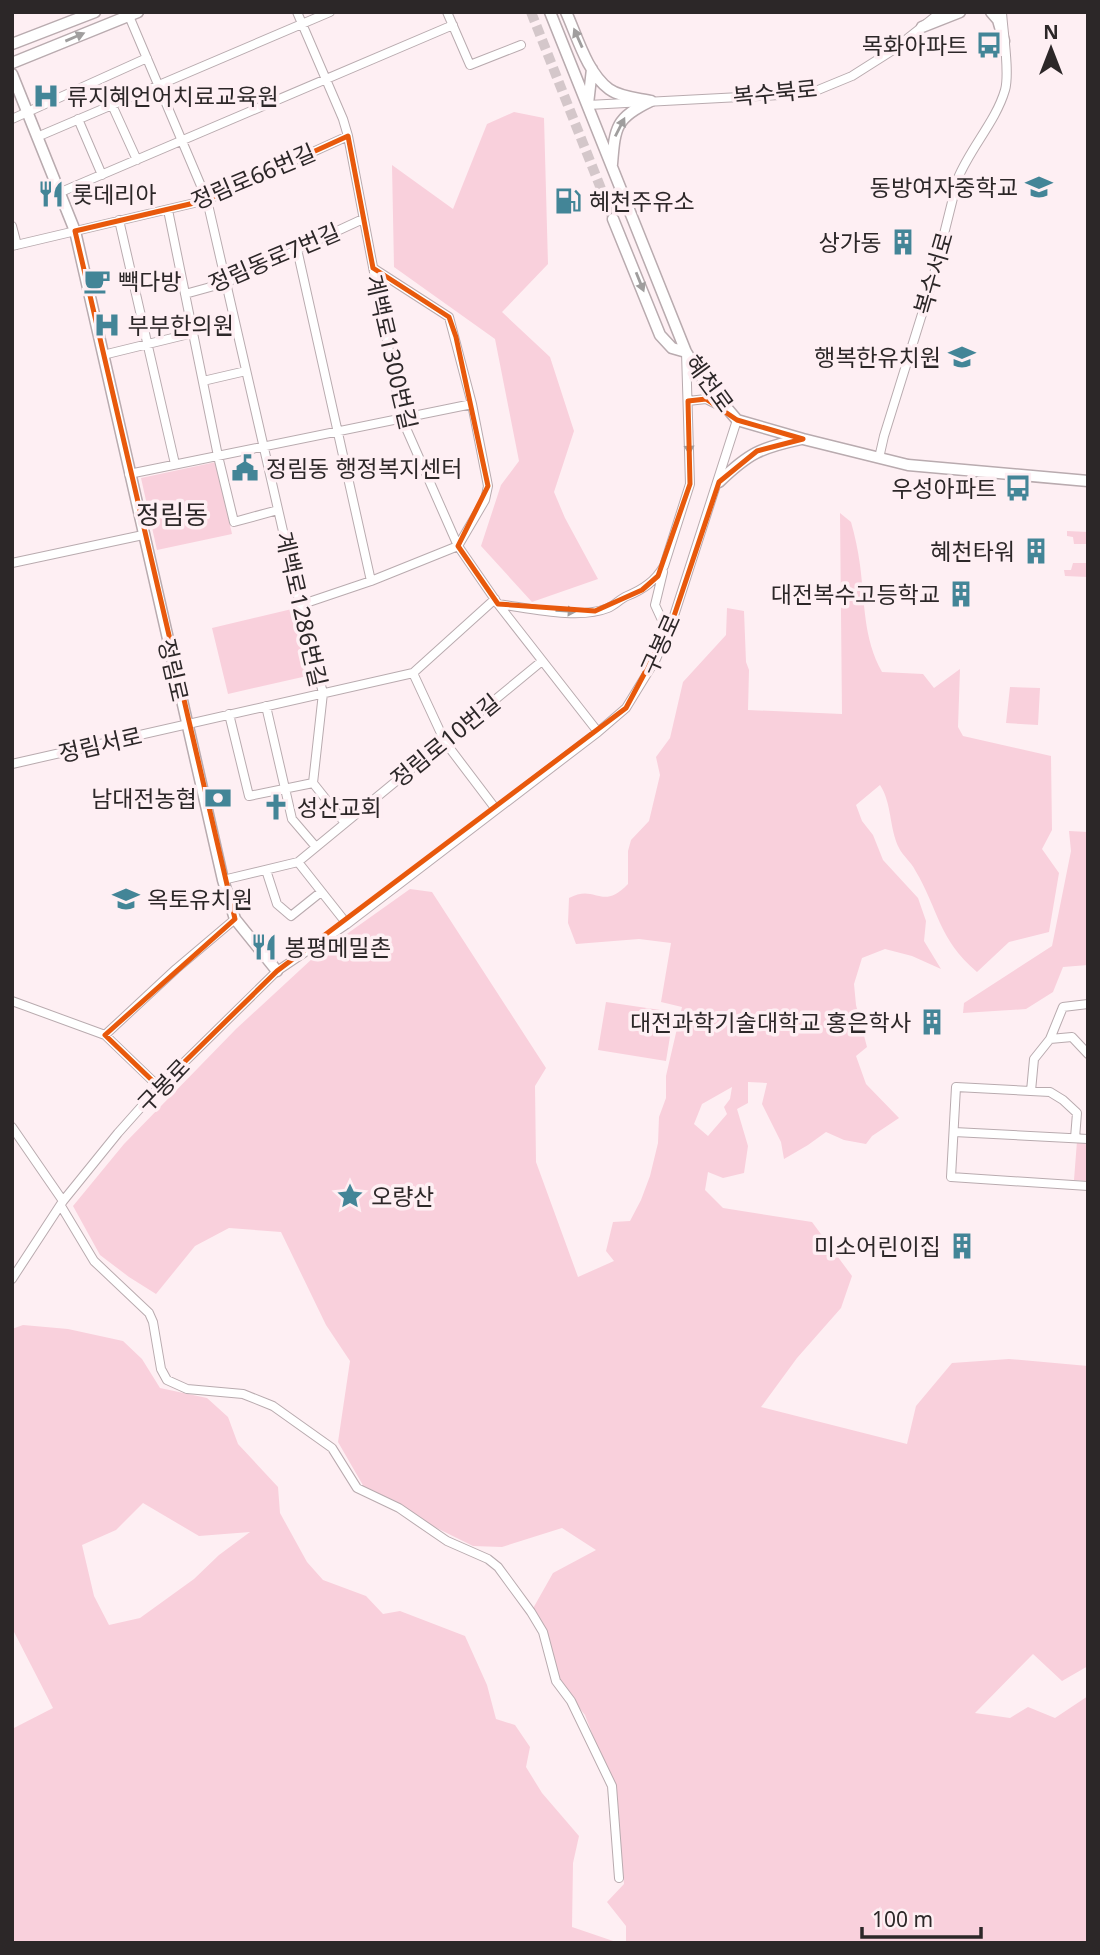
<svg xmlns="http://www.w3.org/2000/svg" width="1100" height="1955" viewBox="0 0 1100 1955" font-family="'Noto Sans','Noto Sans KR',sans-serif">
<rect width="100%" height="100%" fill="#feeff3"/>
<path fill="#f9d0dc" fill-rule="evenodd" d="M514,112L544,118L548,264L502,312L550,357L574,431L554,492L565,518L598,579L532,602L481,546L501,485L519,461L495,339L394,267L392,165L453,209L487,124Z
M216,462L232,534L157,550L141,478Z
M840,513L851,522C855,536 858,550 860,565C865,603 863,638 882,672L923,674L934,688L960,669L958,727L963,736L1051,756L1052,830L1042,849L1059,873L1049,932L1009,942L977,972C938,939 939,910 915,870C911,862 903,856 899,848C889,828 892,803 880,785L856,805L862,821L873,835L883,860L918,898L926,921L924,941L941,969L912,956L885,949L862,958L854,984L856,1005L867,1047L856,1056L866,1084L899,1118L872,1136L866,1144L844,1140L826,1132L808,1145L784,1159L781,1142L762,1104L767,1083L748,1082V1103L737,1109L748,1146L744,1173L723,1178L708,1172L705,1190L723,1208L812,1222L852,1276L841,1308L797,1358L761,1407L907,1444L916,1406L952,1363L1009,1359L1088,1366V1666L1062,1681L1033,1654L975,1713L1010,1718L1028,1707L1055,1718L1088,1696V1943H626V1926L607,1902L624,1884L616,1796L585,1715L561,1685L531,1612L553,1573L596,1550L562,1528L502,1547L473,1546L368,1494L338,1442L350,1361L326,1325L281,1232L229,1228L195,1246L156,1294L129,1277L100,1255L73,1206L124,1144L236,1029L313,958L410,889L432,892L546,1068L535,1086L536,1162L578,1277L614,1261L606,1251L613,1222L630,1221L641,1200L650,1176L658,1143L659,1117L666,1098V1076L682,1007L661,1002L671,943L639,939L576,944L568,923L569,898C596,883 601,912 628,884V851L631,840L649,821L660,775L656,757L670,738L683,682L726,635L727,608L744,611L746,662L749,670L748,710L842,714ZM732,1087L730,1099L724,1107L727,1114L708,1136L694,1124L702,1104Z
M1067,531L1088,532V544H1074L1073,537L1067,536Z
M1073,563H1088V577L1065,576L1064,570H1071Z
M292,609L307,676L228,694L212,628Z
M1010,687L1040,688L1038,725L1006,723Z
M1069,831L1088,832V965L1063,967L1053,992L1026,1009L963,1013L964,1003L1052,946L1071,851Z
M606,1002L674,1012L666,1061L598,1050Z
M1077,1141L1088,1142V1181L1074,1180Z
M23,1325L68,1329L123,1341L142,1359L160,1388L207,1398L228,1417L238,1444L278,1487L280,1513L307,1562L323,1580L366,1596L383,1614L400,1611L465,1636L487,1685L496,1719L515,1725L530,1747L526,1767L542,1793L579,1836L573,1863L572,1927L619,1943H12V1729L53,1708L12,1628V1329ZM143,1503L199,1536L250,1532L219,1555L194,1579L140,1618L109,1625L94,1596L82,1545L116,1530Z"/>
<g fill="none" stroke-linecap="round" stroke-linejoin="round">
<path stroke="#d4c7ca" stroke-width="10" stroke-dasharray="10 5" stroke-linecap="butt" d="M531,12L613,219"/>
<g stroke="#b9abaf" stroke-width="10">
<path id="minor" d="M297,12L343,119L348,136L402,419L458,546L498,604L598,732
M447,12L470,65L521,45
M129,16L207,200L300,605L323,693L313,783L344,822
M112,105L137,160
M588,105L780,95L818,90L852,76L893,50L941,12
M12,119L147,58
M78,119L102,175
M37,137L330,12
M61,192L453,25
M168,210L218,456L234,522L278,510
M119,220L175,464
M12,226L17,245
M12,246L207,200L348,136
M297,249L371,581
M185,294L225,283L363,219
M103,355L193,333
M203,381L246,371
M688,401L706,399L724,408
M879,458L884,436L932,282L958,178C971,147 996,121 1005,90C1010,73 1003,31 1002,12
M129,474L472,404
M12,563L143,535
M663,572L655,605L661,618L672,622
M498,604C529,608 579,620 608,608C615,605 620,599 627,596C644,589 655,581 664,566L690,484L686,352
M300,605L371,581L458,546L485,500L488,486L472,404L449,317L373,268
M413,673L445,742L495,808
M266,706L292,819L316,847
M229,714L249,796L313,783
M12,764L413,673L495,599
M298,862L347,924
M266,870L277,904L291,916L321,892
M223,880L298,862L542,661
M12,1001L105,1035L159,1087
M105,1035L176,969L235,919
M1050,1039L1063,1007L1088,1004
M1031,1091L1034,1059L1050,1039L1072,1037L1088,1054
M12,1127L63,1201
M954,1132L1088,1139
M1075,1138L1077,1113L1063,1100L1050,1092L956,1087L951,1177L1088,1186
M61,1206L94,1261L149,1313L153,1322L161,1369L167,1380L187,1389L243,1394L273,1406L332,1448L357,1488L399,1508L447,1541L488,1559L498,1567L531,1612L543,1632L556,1681L571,1701L612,1786L619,1878
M12,1279L63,1201L118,1133L159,1087L277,971L347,924L598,732L626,708L656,659L672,622L737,420"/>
</g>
<g stroke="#b9abaf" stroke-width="13">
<path id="major" d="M550,12L686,352L704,381L737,420L803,439L908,465L1088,481
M566,12C577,36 587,73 609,89C620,97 637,98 651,101
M991,12L998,20L1004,41
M922,27L960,12
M12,44L95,12
M12,63L138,12
M12,74L75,231L223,880L235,919L277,971
M588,104L592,69
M612,164C615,126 616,118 651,101
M613,219L660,335L672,348L686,352
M719,482C749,453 760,448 801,439"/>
</g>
<use href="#minor" stroke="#fff" stroke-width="8"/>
<use href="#major" stroke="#fff" stroke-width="10"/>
</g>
<defs><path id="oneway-solid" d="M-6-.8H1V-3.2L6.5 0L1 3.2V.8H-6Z" transform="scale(1.75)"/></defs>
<g fill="#a09e9e">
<use href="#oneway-solid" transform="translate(75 37) rotate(-23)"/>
<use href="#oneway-solid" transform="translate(578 38) rotate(-114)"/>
<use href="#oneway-solid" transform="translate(620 127) rotate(-63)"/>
<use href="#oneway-solid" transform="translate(640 282) rotate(68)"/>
<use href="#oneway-solid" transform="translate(689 444) rotate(88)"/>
<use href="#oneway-solid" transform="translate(566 611) rotate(3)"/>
</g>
<path fill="none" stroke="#e8590c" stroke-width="5" stroke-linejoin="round" d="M348,136L373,268L449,317L456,337L488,486L458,546L498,604L595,611L642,590L658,576L690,484L688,401L706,399L737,420L803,439L757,451L719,482L672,622L626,708L277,971L159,1087L105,1035L235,919L75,231L207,200Z"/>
<defs>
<g id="bus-bare" transform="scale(2.1)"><path d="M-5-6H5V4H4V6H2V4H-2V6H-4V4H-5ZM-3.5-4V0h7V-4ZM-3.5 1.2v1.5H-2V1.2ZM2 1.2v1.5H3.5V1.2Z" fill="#438597" stroke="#feeff3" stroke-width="2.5" paint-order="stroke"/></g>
<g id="hospital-bare" transform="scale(2.1)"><path d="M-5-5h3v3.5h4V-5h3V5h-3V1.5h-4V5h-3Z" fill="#438597" stroke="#feeff3" stroke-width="2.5" paint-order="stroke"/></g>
<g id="school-bare" transform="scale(2.1)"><path d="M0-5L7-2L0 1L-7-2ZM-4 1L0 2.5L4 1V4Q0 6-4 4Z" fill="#438597" stroke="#feeff3" stroke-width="2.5" paint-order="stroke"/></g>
<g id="restaurant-bare" transform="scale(2.1)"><path d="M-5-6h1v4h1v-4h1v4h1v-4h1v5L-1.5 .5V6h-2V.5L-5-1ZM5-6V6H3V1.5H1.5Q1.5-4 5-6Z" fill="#438597" stroke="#feeff3" stroke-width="2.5" paint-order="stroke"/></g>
<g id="fuel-bare" transform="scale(2.1)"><path d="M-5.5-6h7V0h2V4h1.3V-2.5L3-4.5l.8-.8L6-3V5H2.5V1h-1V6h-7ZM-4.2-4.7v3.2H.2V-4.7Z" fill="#438597" stroke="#feeff3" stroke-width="2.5" paint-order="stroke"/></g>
<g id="building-bare" transform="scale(2.1)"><path d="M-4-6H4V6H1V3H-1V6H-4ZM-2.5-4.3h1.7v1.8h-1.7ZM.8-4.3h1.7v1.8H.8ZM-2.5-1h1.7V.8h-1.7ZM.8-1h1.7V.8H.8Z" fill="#438597" stroke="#feeff3" stroke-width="2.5" paint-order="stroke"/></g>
<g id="cafe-bare" transform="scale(2.1)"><path d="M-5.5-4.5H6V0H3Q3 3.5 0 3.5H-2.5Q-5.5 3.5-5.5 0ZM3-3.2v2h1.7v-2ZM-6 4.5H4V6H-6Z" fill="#438597" stroke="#feeff3" stroke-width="2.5" paint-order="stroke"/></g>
<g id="civic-bare" transform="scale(2.1)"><path d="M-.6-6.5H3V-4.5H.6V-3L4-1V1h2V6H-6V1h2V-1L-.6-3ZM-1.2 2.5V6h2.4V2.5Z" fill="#438597" stroke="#feeff3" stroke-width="2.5" paint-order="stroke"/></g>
<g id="bank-bare" transform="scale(2.1)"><path d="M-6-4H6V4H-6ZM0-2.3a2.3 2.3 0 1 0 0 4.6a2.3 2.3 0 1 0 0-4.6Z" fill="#438597" stroke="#feeff3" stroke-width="2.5" paint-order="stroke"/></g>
<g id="church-bare" transform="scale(2.1)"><path d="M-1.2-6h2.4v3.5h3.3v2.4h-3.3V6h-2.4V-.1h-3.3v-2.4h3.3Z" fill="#438597" stroke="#feeff3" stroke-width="2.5" paint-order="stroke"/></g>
<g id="sight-bare" transform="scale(2.1)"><path d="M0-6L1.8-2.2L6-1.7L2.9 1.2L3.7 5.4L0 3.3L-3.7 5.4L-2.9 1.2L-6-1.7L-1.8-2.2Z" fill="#438597" stroke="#feeff3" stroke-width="2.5" paint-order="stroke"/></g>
</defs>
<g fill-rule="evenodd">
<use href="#bus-bare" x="989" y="45"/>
<use href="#hospital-bare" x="46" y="96"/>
<use href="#school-bare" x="1039" y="187"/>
<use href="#restaurant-bare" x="51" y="194"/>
<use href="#fuel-bare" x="568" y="201"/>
<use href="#building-bare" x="903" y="242"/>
<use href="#cafe-bare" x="97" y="281"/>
<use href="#hospital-bare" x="107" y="325"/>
<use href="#school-bare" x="962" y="357"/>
<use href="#civic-bare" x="245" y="468"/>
<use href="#bus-bare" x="1018" y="488"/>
<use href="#building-bare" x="1036" y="551"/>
<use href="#building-bare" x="961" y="594"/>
<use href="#bank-bare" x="218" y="798"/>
<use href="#church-bare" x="276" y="807"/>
<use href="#school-bare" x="126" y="899"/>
<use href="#restaurant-bare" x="264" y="947"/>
<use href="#building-bare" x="932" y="1022"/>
<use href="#sight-bare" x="350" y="1196"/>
<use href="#building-bare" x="962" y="1246"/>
</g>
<g text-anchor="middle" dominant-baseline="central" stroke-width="7" stroke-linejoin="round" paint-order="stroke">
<g font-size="23" fill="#2c2728" stroke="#feeff3" text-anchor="end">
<text x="968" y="45">목화아파트</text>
<text x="67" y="96" text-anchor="start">류지혜언어치료교육원</text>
<text x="1018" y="187">동방여자중학교</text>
<text x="72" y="194" text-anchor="start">롯데리아</text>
<text x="589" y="201" text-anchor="start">혜천주유소</text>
<text x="882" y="242">상가동</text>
<text x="118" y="281" text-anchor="start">빽다방</text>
<text x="128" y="325" text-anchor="start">부부한의원</text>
<text x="941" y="357">행복한유치원</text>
<text x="266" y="468" text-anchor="start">정림동 행정복지센터</text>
<text x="997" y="488">우성아파트</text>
<text x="1015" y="551">혜천타워</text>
<text x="940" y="594">대전복수고등학교</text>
<text x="197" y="798">남대전농협</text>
<text x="297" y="807" text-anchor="start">성산교회</text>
<text x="147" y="899" text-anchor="start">옥토유치원</text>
<text x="285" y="947" text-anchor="start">봉평메밀촌</text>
<text x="911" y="1022">대전과학기술대학교 홍은학사</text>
<text x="371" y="1196" text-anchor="start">오량산</text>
<text x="941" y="1246">미소어린이집</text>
</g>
<g font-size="23" fill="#2c2728" stroke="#feeff3">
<text transform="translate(775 92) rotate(-6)">복수북로</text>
<text transform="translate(253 176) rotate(-23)">정림로66번길</text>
<text transform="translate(274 257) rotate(-23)">정림동로7번길</text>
<text transform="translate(933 273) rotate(-74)">복수서로</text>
<text transform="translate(392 352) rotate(77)">계백로1300번길</text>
<text transform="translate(710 383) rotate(54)">혜천로</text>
<text transform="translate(302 609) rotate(77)">계백로1286번길</text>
<text transform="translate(660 644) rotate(-66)">구봉로</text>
<text transform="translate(174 670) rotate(77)">정림로</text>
<text transform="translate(445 740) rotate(-39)">정림로10번길</text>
<text transform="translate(100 744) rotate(-13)">정림서로</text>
<text transform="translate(163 1085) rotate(-46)">구봉로</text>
</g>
<g font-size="26" fill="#2c2728" stroke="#feeff3">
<text x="172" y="514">정림동</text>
</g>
</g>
<rect width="1100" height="1955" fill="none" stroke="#2c2728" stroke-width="28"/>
<g transform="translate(1051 49)" stroke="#feeff3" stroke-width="5" paint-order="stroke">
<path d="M0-5L12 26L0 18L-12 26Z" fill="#2c2728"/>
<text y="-10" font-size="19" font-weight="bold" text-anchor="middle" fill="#2c2728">N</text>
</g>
<path d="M862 1927v10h119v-10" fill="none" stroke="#2c2728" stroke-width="3.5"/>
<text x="872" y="1927" font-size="21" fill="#2c2728" stroke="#feeff3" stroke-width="5" paint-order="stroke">100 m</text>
</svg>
